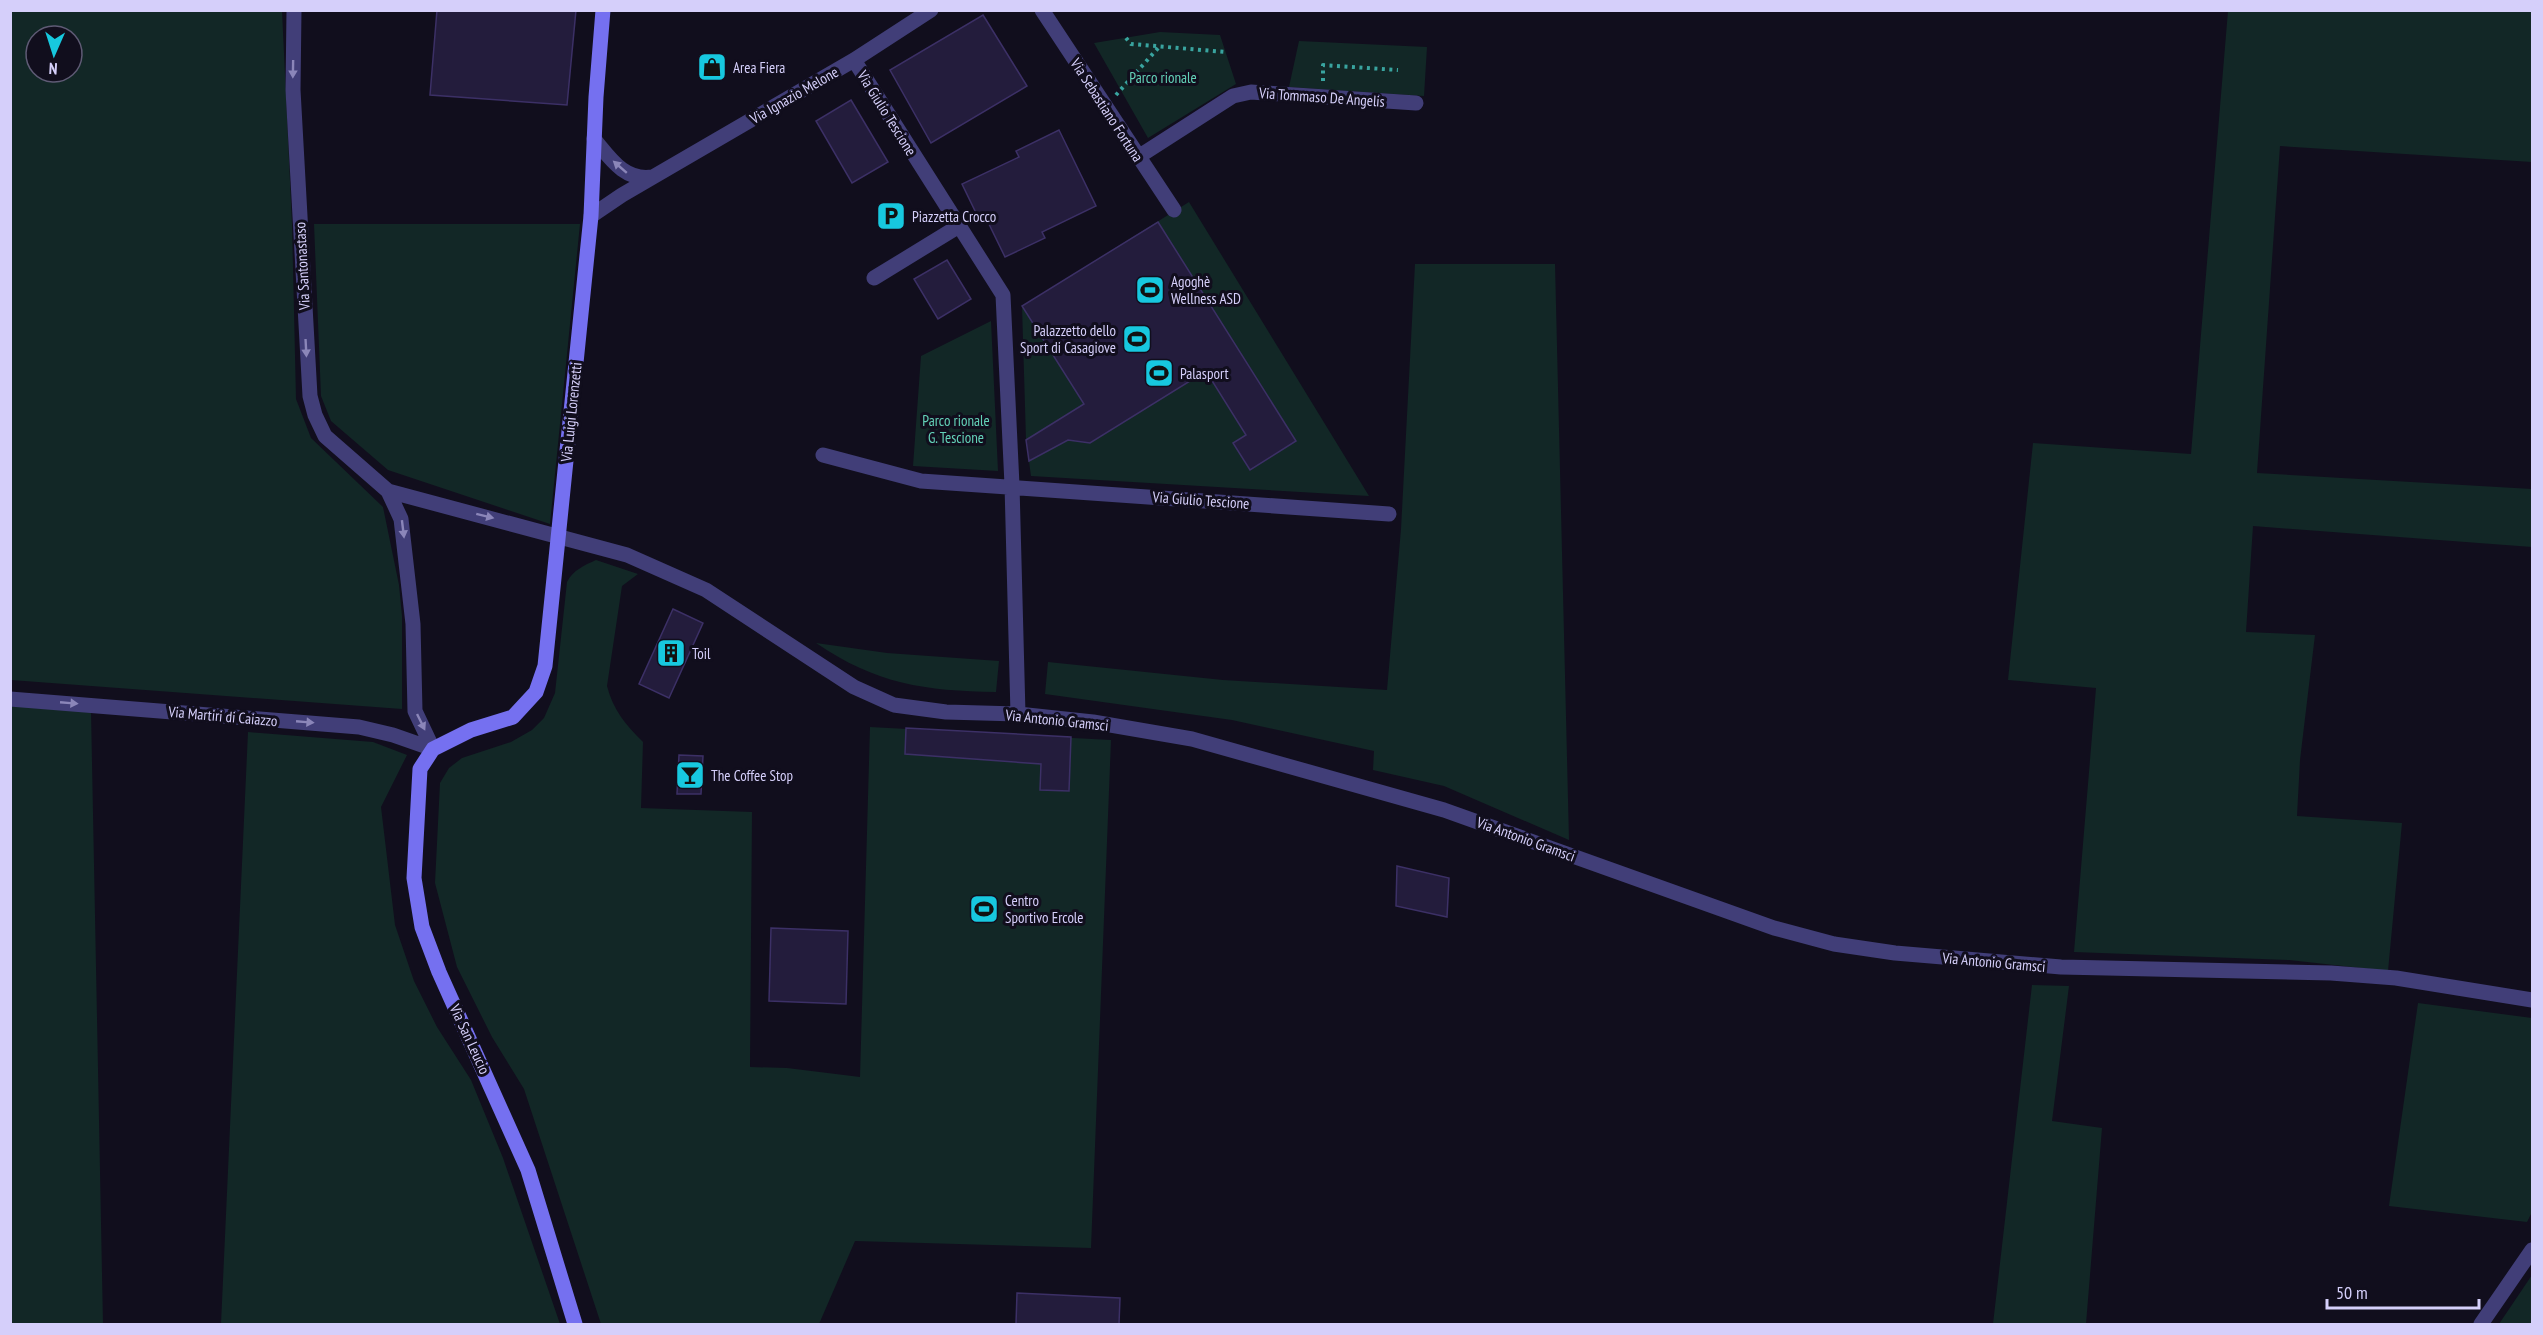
<svg xmlns="http://www.w3.org/2000/svg" width="2543" height="1335" viewBox="0 0 2543 1335" font-family="'PT Sans Narrow',sans-serif">
<rect width="100%" height="100%" fill="#110e1d"/>
<path fill="#122726" fill-rule="evenodd" d="M10,11H282L292,224L296,399L311,438L383,507L399,585L402,616V709L11,680ZM36,36H72V72H36Z
M2228,11H2532V162L2280,146L2257,473L2532,489V547L2253,526L2246,632L2315,635L2300,760L2297,816L2402,823L2388,971L2289,960L2074,952L2096,688L2008,680L2033,443L2191,454Z
M1160,32L1220,35L1236,84L1148,138L1094,43Z
M1299,41L1427,47L1424,96L1289,87Z
M1189,202L1369,496L1031,476L1026,440L1022,306Z
M314,224H580L550,524L388,470L331,421L321,396Z
M1415,264H1555L1569,840L1444,786L1373,770L1374,751L1232,720L1045,694L1048,662L1223,680L1387,690L1401,529Z
M991,321L998,471L913,466L921,356Z
M596,560L638,574L622,586L607,686C613,710 626,725 643,742L641,808L752,812L750,1067L787,1068L860,1077L870,727L1111,740L1091,1248L855,1241L819,1324H601L524,1089L492,1037L457,967L435,883L440,783L449,768L462,758L511,742L532,730L544,718L555,693L567,582C573,570 585,565 596,560Z
M816,643L887,653L999,661L996,692C925,691 876,684 816,643Z
M11,706L91,711L103,1324H11Z
M248,732L373,742L407,755L381,807L395,925L414,981L437,1027L471,1080L503,1158L560,1324H221Z
M2032,985L2069,986L2052,1121L2102,1128L2086,1324H1993Z
M2418,1003L2532,1018V1212L2527,1222L2389,1206Z
M2532,1275V1324H2499Z"/>
<path fill="#231c3c" stroke="#3c3066" stroke-width="1.5" d="M437,10H576L567,105L430,95Z
M983,15L1027,86L931,143L890,70Z
M851,100L888,162L852,183L816,121Z
M1059,130L1096,206L1042,232L1045,238L1005,257L984,214L978,217L962,184L1019,157L1016,151Z
M1158,222L1296,441L1250,470L1233,443L1246,435L1206,371L1090,443L1068,440L1029,461L1026,440L1084,404L1022,306Z
M947,260L971,299L938,319L914,279Z
M673,609L703,623L669,698L639,684Z
M906,728L1071,737L1069,791L1040,790L1041,764L905,754Z
M679,755L703,756L701,794H677Z
M1397,866L1449,878L1447,917L1396,906Z
M771,928L848,931L846,1004L769,1001Z
M1017,1293L1120,1298L1119,1324H1016Z"/>
<g fill="none" stroke-linecap="round" stroke-linejoin="round">
<path stroke="#39a49f" stroke-width="4" stroke-dasharray="3 4.5" stroke-linecap="butt" d="M1126,38L1131,44L1226,52
M1323,81V65L1398,70
M1116,95L1159,47"/>
<path stroke="#413e78" stroke-width="15" d="M294,10L293,90L310,396L315,415L325,436L388,491L401,519L413,624L415,711L433,749
M1042,10L1174,210
M854,60L1003,295L1012,485L1018,714
M594,139C610,158 624,181 652,177
M1138,157L1233,96L1251,92L1416,103
M591,216L622,195L854,60L931,10
M874,278L959,226
M823,455L921,481L1389,514
M388,491L627,555L706,590L854,687L894,705L946,712L1018,714L1093,722L1192,739L1444,810L1774,928L1834,944L1895,953L2061,967L2331,973L2396,978L2532,1000
M10,699L359,727L393,735L433,749
M2481,1324L2532,1250"/>
<path stroke="#7570f0" stroke-width="15" d="M575,1324L528,1170L439,972L422,927L414,878L420,769L433,749L471,730L513,717L536,692L545,666L591,216L596,97L603,10"/>
</g>
<defs><path id="oneway-solid" d="M-6-.8H1V-3.2L6.5 0L1 3.2V.8H-6Z" transform="scale(1.5)"/></defs>
<g fill="#8b86b9">
<use href="#oneway-solid" transform="translate(293 69) rotate(91)"/>
<use href="#oneway-solid" transform="translate(620 167) rotate(-139)"/>
<use href="#oneway-solid" transform="translate(306 348) rotate(87)"/>
<use href="#oneway-solid" transform="translate(485 516) rotate(14)"/>
<use href="#oneway-solid" transform="translate(403 529) rotate(83)"/>
<use href="#oneway-solid" transform="translate(69 703) rotate(5)"/>
<use href="#oneway-solid" transform="translate(305 722) rotate(5)"/>
<use href="#oneway-solid" transform="translate(421 722) rotate(64)"/>
</g>
<defs>
<g id="shop-square" transform="scale(1.5)"><rect x="-9" y="-9" width="18" height="18" rx="4" fill="#17c8df" stroke="#110e1d"/><path d="M-5-2.5h2.3a2.7 3.5 0 0 1 5.4 0H5L5.5 6h-11ZM-1.5-2.5h3a1.5 2.3 0 0 0-3 0Z" fill="#111"/></g>
<g id="parking-square" transform="scale(1.5)"><rect x="-9" y="-9" width="18" height="18" rx="4" fill="#17c8df" stroke="#110e1d"/><path d="M-3.5-5.5H1a3.5 3.5 0 0 1 0 7H-1V5.5H-3.5ZM-1-3.4V-.6H.8a1.4 1.4 0 0 0 0-2.8Z" fill="#111"/></g>
<g id="stadium-square" transform="scale(1.5)"><rect x="-9" y="-9" width="18" height="18" rx="4" fill="#17c8df" stroke="#110e1d"/><path d="M0-5a6.5 5 0 1 0 0 10a6.5 5 0 1 0 0-10ZM-3.5-1.8h7v3.6h-7Z" fill="#111"/></g>
<g id="building-square" transform="scale(1.5)"><rect x="-9" y="-9" width="18" height="18" rx="4" fill="#17c8df" stroke="#110e1d"/><path d="M-4-6H4V6H1V3H-1V6H-4ZM-2.5-4.3h1.7v1.8h-1.7ZM.8-4.3h1.7v1.8H.8ZM-2.5-1h1.7V.8h-1.7ZM.8-1h1.7V.8H.8Z" fill="#111"/></g>
<g id="bar-square" transform="scale(1.5)"><rect x="-9" y="-9" width="18" height="18" rx="4" fill="#17c8df" stroke="#110e1d"/><path d="M-6-5H6L.8 .8V4.5H3.5V6h-7V4.5H-.8V.8Z" fill="#111"/></g>
</defs>
<g fill-rule="evenodd">
<use href="#shop-square" x="712" y="67"/>
<use href="#parking-square" x="891" y="216"/>
<use href="#stadium-square" x="1150" y="290"/>
<use href="#stadium-square" x="1137" y="339"/>
<use href="#stadium-square" x="1159" y="373"/>
<use href="#building-square" x="671" y="653"/>
<use href="#bar-square" x="690" y="775"/>
<use href="#stadium-square" x="984" y="909"/>
</g>
<g text-anchor="middle" dominant-baseline="central" stroke-width="6" stroke-linejoin="round" paint-order="stroke">
<g font-size="15" fill="#d5cffa" stroke="#110e1d" text-anchor="start">
<text x="733" y="67">Area Fiera</text>
<text x="912" y="216">Piazzetta Crocco</text>
<text x="1171" y="281">Agoghè<tspan x="1171" dy="17">Wellness ASD</tspan></text>
<text x="1116" y="330" text-anchor="end">Palazzetto dello<tspan x="1116" dy="17">Sport di Casagiove</tspan></text>
<text x="1180" y="373">Palasport</text>
<text x="692" y="653">Toil</text>
<text x="711" y="775">The Coffee Stop</text>
<text x="1005" y="900">Centro<tspan x="1005" dy="17">Sportivo Ercole</tspan></text>
</g>
<g font-size="15" fill="#63d2b8" stroke="#110e1d">
<text x="1163" y="77">Parco rionale</text>
<text x="956" y="420">Parco rionale<tspan x="956" dy="17">G. Tescione</tspan></text>
</g>
<g font-size="15" fill="#d5cffa" stroke="#110e1d">
<text transform="translate(794 95) rotate(-30)">Via Ignazio Melone</text>
<text transform="translate(1322 97) rotate(4)">Via Tommaso De Angelis</text>
<text transform="translate(1107 110) rotate(57)">Via Sebastiano Fortuna</text>
<text transform="translate(887 113) rotate(58)">Via Giulio Tescione</text>
<text transform="translate(302 266) rotate(-93)">Via Santonastaso</text>
<text transform="translate(571 412) rotate(-84)">Via Luigi Lorenzetti</text>
<text transform="translate(1201 500) rotate(4)">Via Giulio Tescione</text>
<text transform="translate(223 716) rotate(5)">Via Martiri di Caiazzo</text>
<text transform="translate(1057 720) rotate(6)">Via Antonio Gramsci</text>
<text transform="translate(1526 839) rotate(20)">Via Antonio Gramsci</text>
<text transform="translate(1994 962) rotate(5)">Via Antonio Gramsci</text>
<text transform="translate(470 1039) rotate(65)">Via San Leucio</text>
</g>
</g>
<rect width="2543" height="1335" fill="none" stroke="#d5cffa" stroke-width="24"/>
<g transform="translate(54 54) rotate(183)"><circle r="28" fill="#110e1d" stroke="#5f5b75" stroke-width="1.5"/>
<path d="M0-4.5L10 22L0 15L-10 22Z" fill="#17c8df"/>
<text y="-9" font-size="16" font-weight="bold" text-anchor="middle" fill="#d5cffa">N</text>
</g>
<path d="M2327 1299v9h152v-9" fill="none" stroke="#d5cffa" stroke-width="3"/>
<text x="2336" y="1299" font-size="18" fill="#d5cffa" stroke="#110e1d" stroke-width="4.5" paint-order="stroke">50 m</text>
</svg>
